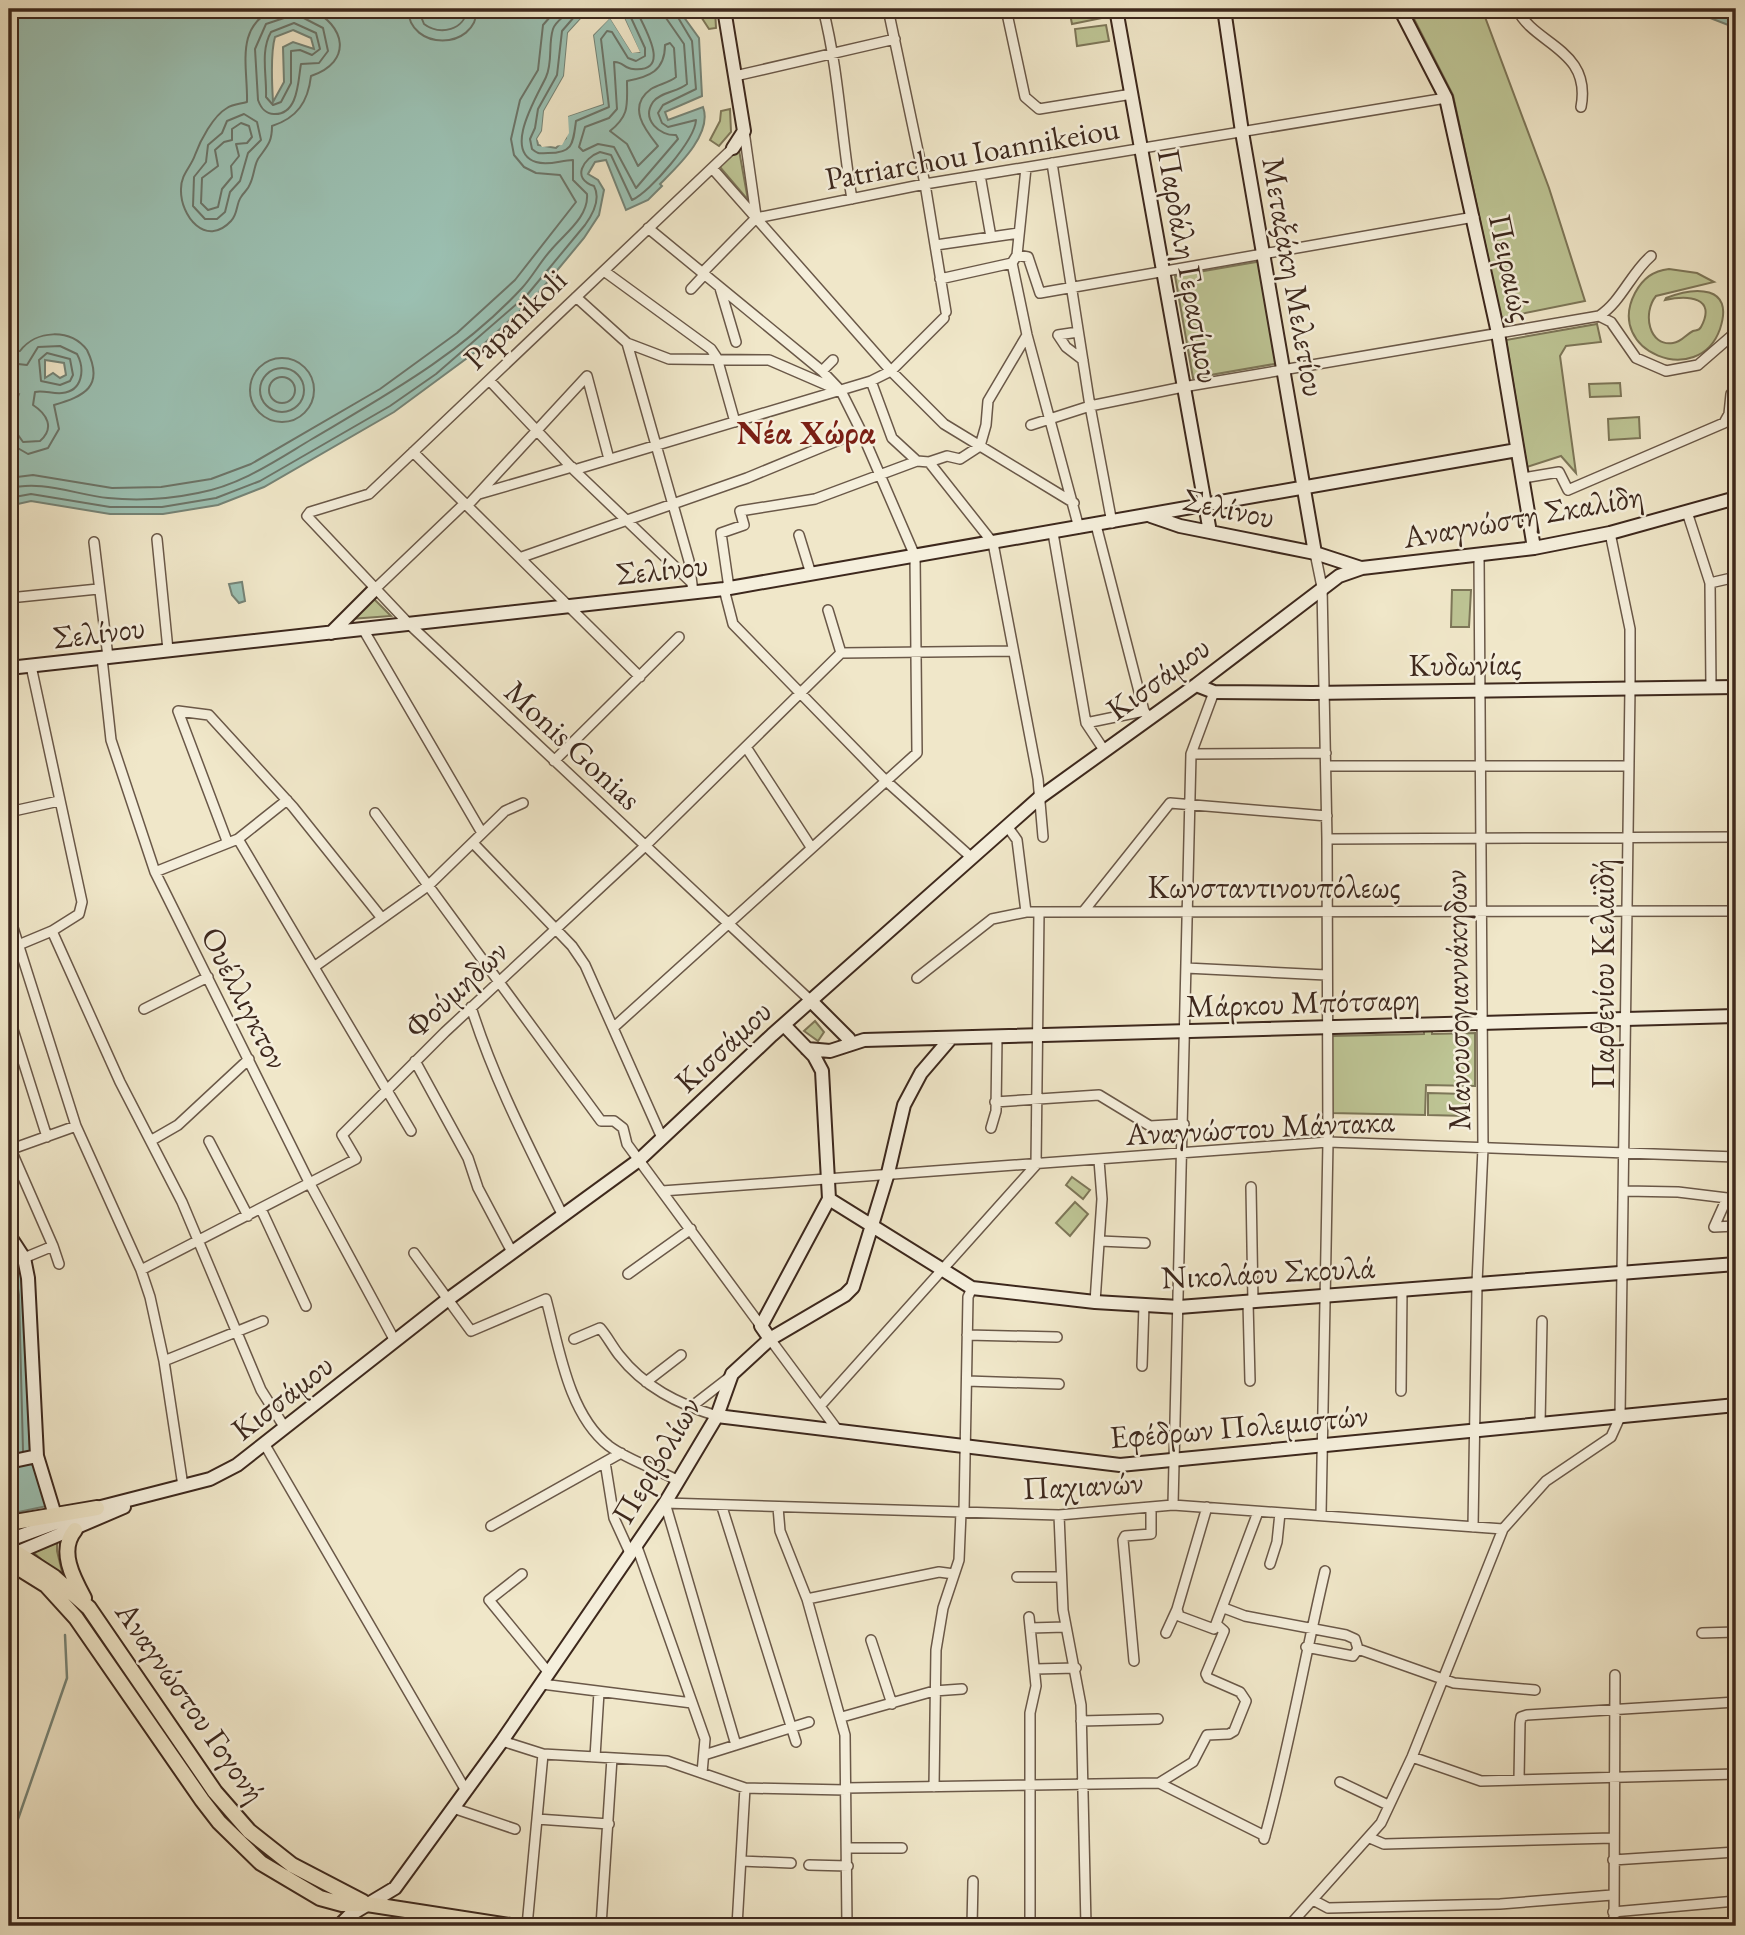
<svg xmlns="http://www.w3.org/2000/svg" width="1745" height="1935" viewBox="0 0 1745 1935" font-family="'EB Garamond',serif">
<rect width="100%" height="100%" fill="#f0e7c9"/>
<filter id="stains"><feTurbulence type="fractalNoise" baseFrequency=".00286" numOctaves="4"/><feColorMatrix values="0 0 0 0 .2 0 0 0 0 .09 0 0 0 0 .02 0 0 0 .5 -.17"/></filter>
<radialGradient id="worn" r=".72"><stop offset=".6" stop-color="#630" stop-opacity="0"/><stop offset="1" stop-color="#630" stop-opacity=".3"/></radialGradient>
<path fill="#bdc494" stroke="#7d7658" stroke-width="2" d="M696,9H715L716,28L709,29Z
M1069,9H1106L1107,17L1072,24Z
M1409,9H1482L1549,188L1585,301L1501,318L1453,95Z
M1106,25L1109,41L1077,46L1075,29Z
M730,109L731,132L719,146L710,140L720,121L721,111Z
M739,150L748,200L719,166Z
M1262,261L1280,363L1193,378L1175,276Z
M1669,269L1697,273L1714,282L1656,296C1642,313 1649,347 1673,343C1682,342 1685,335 1693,331C1696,330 1699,331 1701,327C1717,297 1688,295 1665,300L1666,298C1694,287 1735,284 1720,329C1699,389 1604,352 1635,293C1643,278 1653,271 1669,269Z
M1597,324L1601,342L1566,346L1560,356L1576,473L1561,456L1527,467L1506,340Z
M1620,383L1621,396L1590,397L1589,384Z
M1639,417L1640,438L1609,440L1608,419Z
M1452,590H1471L1469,627H1451Z
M373,598L391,616L350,619Z
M815,1021L824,1032L818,1041L804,1031Z
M1424,1029H1432V1034L1475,1033V1086L1426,1085L1425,1115L1331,1113V1036L1424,1034Z
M1428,1093L1466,1094V1116L1428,1115Z
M1072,1177L1090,1190L1083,1199L1066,1185Z
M1075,1202L1088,1214L1070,1236L1056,1223Z
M57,1542V1551L64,1580L33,1552Z"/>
<path fill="#9bc0b2" stroke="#758376" stroke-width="2" fill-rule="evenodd" d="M9,9H433L437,14L449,13L454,9H590L568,33L564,76L544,111L542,131L537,139L538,145L556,148L566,138L567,116L603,104L593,35L610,17L632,52H639L620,9H678L699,38L702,96L665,112L668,120L703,107C713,134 677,167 660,184L662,186L648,200L626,210L606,160L595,162L588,174L598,180L604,190L599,215L584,238L535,297L474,353L394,412L264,487L218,505L163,514H110L31,501L9,506V407L14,406L19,394L13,392V388L9,393ZM293,30L311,38L314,49L293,42L283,47L284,82L273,102C272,84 270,54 275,37ZM45,360L64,363L66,375L60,378L53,373L45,378Z
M1687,9H1736V28Z
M242,582L245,601L239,603L232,595L229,584Z
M9,1244L23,1274L30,1454L47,1506L9,1514Z"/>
<path fill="#f0e7c9" d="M593,9L584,25L572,35L567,77L548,112L541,143H559L565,130V114L599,101L590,35L608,15L617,19L635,50L617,9H620L640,52L632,53L610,18L593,35L603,104L568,116L569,133L562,145L542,147L537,139L542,131L544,111L564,76L568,33L589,10Z"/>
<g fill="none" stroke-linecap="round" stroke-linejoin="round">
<path stroke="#6c7468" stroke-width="2" d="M275,9C234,26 248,67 247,102C240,104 233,104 227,108C213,116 200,141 195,155C191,167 181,174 181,189C180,216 206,248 231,221C238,214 236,204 241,197C244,192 248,190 250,184C254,176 254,166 258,159C267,146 272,143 272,126C297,118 308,102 311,76C353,62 346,25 310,9
M408,9C409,51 476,51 477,9
M418,9L424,24C440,36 465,30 467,9
M581,9L562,31L557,75L538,109L535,128L530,139L532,149C539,155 540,153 548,153C573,153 573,144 576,121L609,107L601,39L607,31L612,32L628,58L636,61L645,56V48L627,9
M636,9C641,23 675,73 633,69C625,69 622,61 614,62L617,109L609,118L585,127L579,147L583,151L598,144L614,147L636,188L678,139L676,135C660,136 641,120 653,102C660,92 678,92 687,84L684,44L666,18L664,9
M296,14L323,28L328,51L319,63L301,64C298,79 299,115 274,114C265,114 261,108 258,100L255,49L266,24Z
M294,23L316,33L320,49L312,55L300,50L291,51V83L281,102L273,105L266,97C267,76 260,51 271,32Z
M670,43L674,48L676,77C669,83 659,84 651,89C626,107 646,131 658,146L638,166L627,144L610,131C630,115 627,105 627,81C649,77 665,71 665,45Z
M244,114L257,122L261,140L248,153L240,181L230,192L225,212L217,219H205L193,206L194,177L206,162L208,145L222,133L227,121Z
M241,123L249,126L252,137L247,143L236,144L239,156L231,166L232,177L222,189L218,207L208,210L201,203L202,178L218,166L215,150L224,142L232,140V129Z
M9,352L20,351C36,330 70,328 87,350C105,387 84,396 54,405L59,429L48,448L28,454L9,443
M47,353L70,359L73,375L70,381L60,385L41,381L39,360Z
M250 390a32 32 0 1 1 64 0a32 32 0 1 1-64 0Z
M9,363L27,365L38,347L60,346L77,354C85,369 83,391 62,393C53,394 43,390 35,392L33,405C47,414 55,428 40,441L23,442L9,422
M260 390a22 22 0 1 1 44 0a22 22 0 1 1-44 0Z
M269 390a13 13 0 1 1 26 0a13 13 0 1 1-26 0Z
M9,478L33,475L112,488L161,487L211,479L251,464L380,389L457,333L515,280L576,202L560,175L536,173L524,167L514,155L511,139L520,100L538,70L543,25L557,9
M9,489C39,479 77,495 108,498C137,501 169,499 198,493C241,485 275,461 312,439C388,394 461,354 522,288C533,276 540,262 551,250C564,234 589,217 587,194L573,180V160C561,160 549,166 536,162C502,151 538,95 546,77C553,62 548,44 553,29C556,20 566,16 571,9
M9,498L31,494L110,507H162L216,498L260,481L390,406L436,374L527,295L585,225C593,214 601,199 594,186C571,179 583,158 600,152L611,155L632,200C650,192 695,140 696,120L668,127L662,123L658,113L663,105L696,89L692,41L673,9
M9,1259L16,1276L19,1295L23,1451
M9,1285L15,1453"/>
<path stroke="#758376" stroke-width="2.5" d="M9,1845L67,1678L65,1635"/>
<g stroke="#6a5848" stroke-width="12">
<path id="street" d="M823,9C839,71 841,135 852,199
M888,9L925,184L946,312
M1006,9L1025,97L1039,109L1132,94
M1517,9C1534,45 1592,49 1581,107
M735,76L895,39
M744,131L756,216
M733,148L369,494L310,512L307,516L409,624L811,1001
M1052,163L1090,406L1112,523
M712,168L891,371L944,424L1074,503
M1026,168L1017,255L1012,263L1027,335L1079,528
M980,175L991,237
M756,218L925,184L1446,98
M936,245L1019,233
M1017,255L1028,257L1040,293L1474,217
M604,271L711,349L717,358L735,422
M703,272L756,218
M940,279L1012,263
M720,288L736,342
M691,289L705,274
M576,297L627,343L689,561L693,592
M1599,316L1611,322L1636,358L1666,371L1698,365L1736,332
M1078,332L1058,335L1066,347L1083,360
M627,343L669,359L769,360L836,389
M822,371L833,360
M489,380L574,470L691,582
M871,381L892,438L917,461
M1031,425L1090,406L1183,387L1599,316C1621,302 1631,273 1651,256
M413,452L640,677
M929,462L993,543L1038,779L1043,837
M574,470L871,381L891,371L944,318
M1523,478L1559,472L1568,490L1724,423L1729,414L1731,394
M479,494L572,467
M468,505L587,376L609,459
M1687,512L1710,583L1711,687
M1096,525L1144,711L1150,719
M1053,533L1086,723L1104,750
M799,535L811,574
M157,539L168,650
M94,542L108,657
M1315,553L1322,587L1327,839L1328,1142L1321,1515
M522,557L747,478L861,431
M1710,583L1736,577
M729,588L721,533L744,525L740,511L815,499L917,461L929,462L947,456L960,459L980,446L986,425L988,401L1027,335
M724,589L733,624L885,780L972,858
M374,590L465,503
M9,598L98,589
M828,610L841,653
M363,629L482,833
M102,658L111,740L155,872L310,1184L395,1341
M1086,723L1144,711
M746,747L811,847
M1191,754L1326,753
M554,761L679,637
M1326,766H1629
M9,812L59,801
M375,813L601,1121H614L623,1128L627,1144L761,1326
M1007,826L1017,840L1026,912
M238,839L411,1131
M1327,839L1736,837
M227,841L178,711L209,715L293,807L381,917
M473,843L572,946L585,965L662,1138
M155,872L238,839L287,800
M1083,912L1170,803L1327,816
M9,915L76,1126L141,1270L150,1297L164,1361L183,1486
M52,931L120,1082L182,1202L261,1390L285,1428
M16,946L52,931L79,914L82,902L31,666
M314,967L429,885L505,811L523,803
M1186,968L1326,975
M917,978L992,919L1026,912L1736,911
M471,1007C494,1080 529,1147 563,1216
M144,1009L208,977
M9,1017L47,1137
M613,1028L917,753L915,556L861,431L841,391L822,371L648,228
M415,1061L468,1158L478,1188L512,1252
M995,1102L1099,1095L1150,1126L1184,1124
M991,1128L996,1111L997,1037
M152,1140L178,1125L249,1059
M209,1141L248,1216
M9,1150L76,1126
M11,1150L53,1246L24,1258
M1036,1165L1039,912
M1251,1187L1253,1302
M662,1191L1328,1142L1736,1157
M1625,1191L1678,1192L1727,1198L1714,1227L1736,1226
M261,1209L306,1306
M1100,1241L1145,1243
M53,1246L59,1264
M414,1253L471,1331L546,1299C559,1347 568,1414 609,1446C628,1460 656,1469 677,1480
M141,1270L356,1159L342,1135L445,1032L644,847L841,653L1013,651
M628,1274L691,1229
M1095,1302L1102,1199L1099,1160
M1248,1302L1250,1381
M967,1335L1057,1337
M574,1339L600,1328C607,1336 612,1346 619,1355C644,1387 678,1404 717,1416
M770,1339L839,1432
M164,1361L263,1321
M1142,1366L1144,1305
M967,1381L1059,1384
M646,1382L681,1355
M1401,1391L1402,1290
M821,1405L1036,1165
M691,1407L731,1376
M1540,1424L1542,1321
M265,1445L465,1789
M605,1462L614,1518L630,1553
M1173,1505L1191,754L1214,692
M722,1507L796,1742
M778,1507L780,1531L807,1599L845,1735L847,1926
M964,1512L968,1297L972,1288
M1059,1515L1063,1610L1081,1705L1086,1926
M491,1526L621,1453
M1473,1527L1477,1283L1483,1148L1479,557
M636,1544L705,1739L702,1773
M1270,1564L1277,1542L1280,1513
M522,1574L489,1600L549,1673
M1017,1577H1061
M807,1599L939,1572L954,1574
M1224,1608L1245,1616L1346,1635L1355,1639L1358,1649L1353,1656L1306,1647
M1177,1609L1179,1616L1214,1629L1258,1512
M1029,1617L1036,1686L1030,1713V1926
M1030,1628L1065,1627
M1166,1633L1177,1609L1207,1507
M1702,1633L1736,1632
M871,1640L892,1704
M1358,1649L1454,1683L1535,1690
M1134,1661L1123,1540L1125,1536L1151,1534V1507
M1035,1669L1076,1668
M542,1684L692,1703
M842,1717L934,1691L962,1689
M1081,1721L1158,1719
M502,1741L543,1754L667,1761L745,1788L846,1790
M736,1745L665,1503L1059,1515L1173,1505L1503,1529
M704,1755L809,1722
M595,1757L599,1692
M1412,1757L1481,1781L1736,1774
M1519,1779L1520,1723L1521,1717L1527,1715L1736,1702
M1340,1782L1388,1805
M1159,1783L1193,1762L1207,1735L1229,1734L1234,1731L1246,1701L1240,1692L1208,1678L1206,1674L1224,1631L1216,1624
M934,1787L936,1650L943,1608L959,1560L961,1512
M846,1788L1159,1783L1265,1836
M453,1808L515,1829
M537,1819L609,1824
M1370,1838L1384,1844L1613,1838
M1264,1839C1289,1750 1304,1660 1325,1571
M848,1848H902
M1613,1860L1736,1852
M741,1861L791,1863
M809,1865L848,1866
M1313,1900L1328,1908L1500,1904L1612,1895
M1613,1912L1736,1901
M527,1926L543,1754
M601,1926L612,1758
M737,1926L745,1788
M972,1926L973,1881
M1289,1926L1381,1823L1412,1757L1503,1529L1546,1481L1611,1437L1620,1417L1630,688V629L1610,533
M1614,1926L1615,1675"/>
</g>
<g stroke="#3d281d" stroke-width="16">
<path id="secondary" d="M724,9L744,131L733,148
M1116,9L1210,532
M1224,9L1242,132L1315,553
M1400,9L1446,98L1498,333L1534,548
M1151,516L1180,526L1315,553L1361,568
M331,633L374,590
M9,668L724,589L1517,450
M1196,685L1214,692L1312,693L1736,687
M811,1001L849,1039
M807,1049L830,1051L864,1040L1736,1016
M829,1199L972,1288L1095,1302L1179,1307L1736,1264
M9,1235L24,1258L28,1278L37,1456L55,1515
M770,1339L761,1326L829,1199L822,1071L814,1056L784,1025
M717,1416L1120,1465L1736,1405
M9,1462L37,1456
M9,1540L97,1508L210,1479L237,1465L447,1300L639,1160L772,1035L1039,798L1196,685L1339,576L1362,568L1534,548L1610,533L1736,498
M9,1556L124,1507
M339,1926L350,1915L395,1888L502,1741L665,1503L717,1416L732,1374L770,1339L845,1295L853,1287L888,1173L904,1105L921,1073L951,1038"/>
</g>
<g stroke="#3d281d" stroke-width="18">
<path id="primary" d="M9,1523L97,1508
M75,1530C58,1550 73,1578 84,1598
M9,1548L54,1577L89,1608L215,1792L249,1831L292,1865L363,1902
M9,1562L46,1585L76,1618L202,1800L219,1822L261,1863L320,1898L342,1904H367L510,1926"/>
</g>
<use href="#street" stroke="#f5efdc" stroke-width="9"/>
<use href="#secondary" stroke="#f5efdc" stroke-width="12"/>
<use href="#primary" stroke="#f0e7c9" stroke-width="14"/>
</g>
<g text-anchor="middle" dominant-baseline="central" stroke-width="5" stroke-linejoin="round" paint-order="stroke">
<g font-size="32" fill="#3d281d" stroke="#f5efdc">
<text transform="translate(972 153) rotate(-10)">Patriarchou Ioannikeiou</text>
<text transform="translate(1189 266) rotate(80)">Παρδάλη Γερασίμου</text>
<text transform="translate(1511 268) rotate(78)">Πειραιώς</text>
<text transform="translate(1294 277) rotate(80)">Μεταξάκη Μελετίου</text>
<text transform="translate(515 319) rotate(-44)">Papanikoli</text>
<text transform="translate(1229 508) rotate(12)">Σελίνου</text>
<text transform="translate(1523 516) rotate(-10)">Αναγνώστη Σκαλίδη</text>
<text transform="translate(662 569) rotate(-6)">Σελίνου</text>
<text transform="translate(99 632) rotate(-7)">Σελίνου</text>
<text transform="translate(1465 664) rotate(-1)">Κυδωνίας</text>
<text transform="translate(1158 678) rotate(-36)">Κισσάμου</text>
<text transform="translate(573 745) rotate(43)">Monis Gonias</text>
<text x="1274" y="887">Κωνσταντινουπόλεως</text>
<text transform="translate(1603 974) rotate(-90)">Παρθενίου Κελαϊδή</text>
<text transform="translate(456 989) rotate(-43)">Φούμηδων</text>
<text transform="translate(245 998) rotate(63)">Ουέλλιγκτον</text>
<text transform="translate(1457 1000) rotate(-91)">Μανουσογιαννάκηδων</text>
<text transform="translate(1303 1002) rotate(-2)">Μάρκου Μπότσαρη</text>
<text transform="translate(723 1046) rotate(-43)">Κισσάμου</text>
<text transform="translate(1260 1127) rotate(-3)">Αναγνώστου Μάντακα</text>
<text transform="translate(1268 1272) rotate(-3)">Νικολάου Σκουλά</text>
<text transform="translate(282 1397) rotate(-38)">Κισσάμου</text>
<text transform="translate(1239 1426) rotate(-5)">Εφέδρων Πολεμιστών</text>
<text transform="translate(656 1460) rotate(-59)">Περιβολίων</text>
<text transform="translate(1083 1485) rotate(-3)">Παχιανών</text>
<text transform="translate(191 1702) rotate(55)">Αναγνώστου Γογονή</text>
</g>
<g font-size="33" font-weight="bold" fill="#7a1f14" stroke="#f5efdc">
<text x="806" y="432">Νέα Χώρα</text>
</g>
</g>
<rect width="1745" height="1935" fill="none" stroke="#f0e7c9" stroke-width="35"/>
<rect x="10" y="10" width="1724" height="1914" fill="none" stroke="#3d281d" stroke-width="3.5"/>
<rect x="18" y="18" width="1710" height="1900" fill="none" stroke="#3d281d" stroke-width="2"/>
<rect width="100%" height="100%" filter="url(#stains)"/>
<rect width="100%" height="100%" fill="url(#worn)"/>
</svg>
